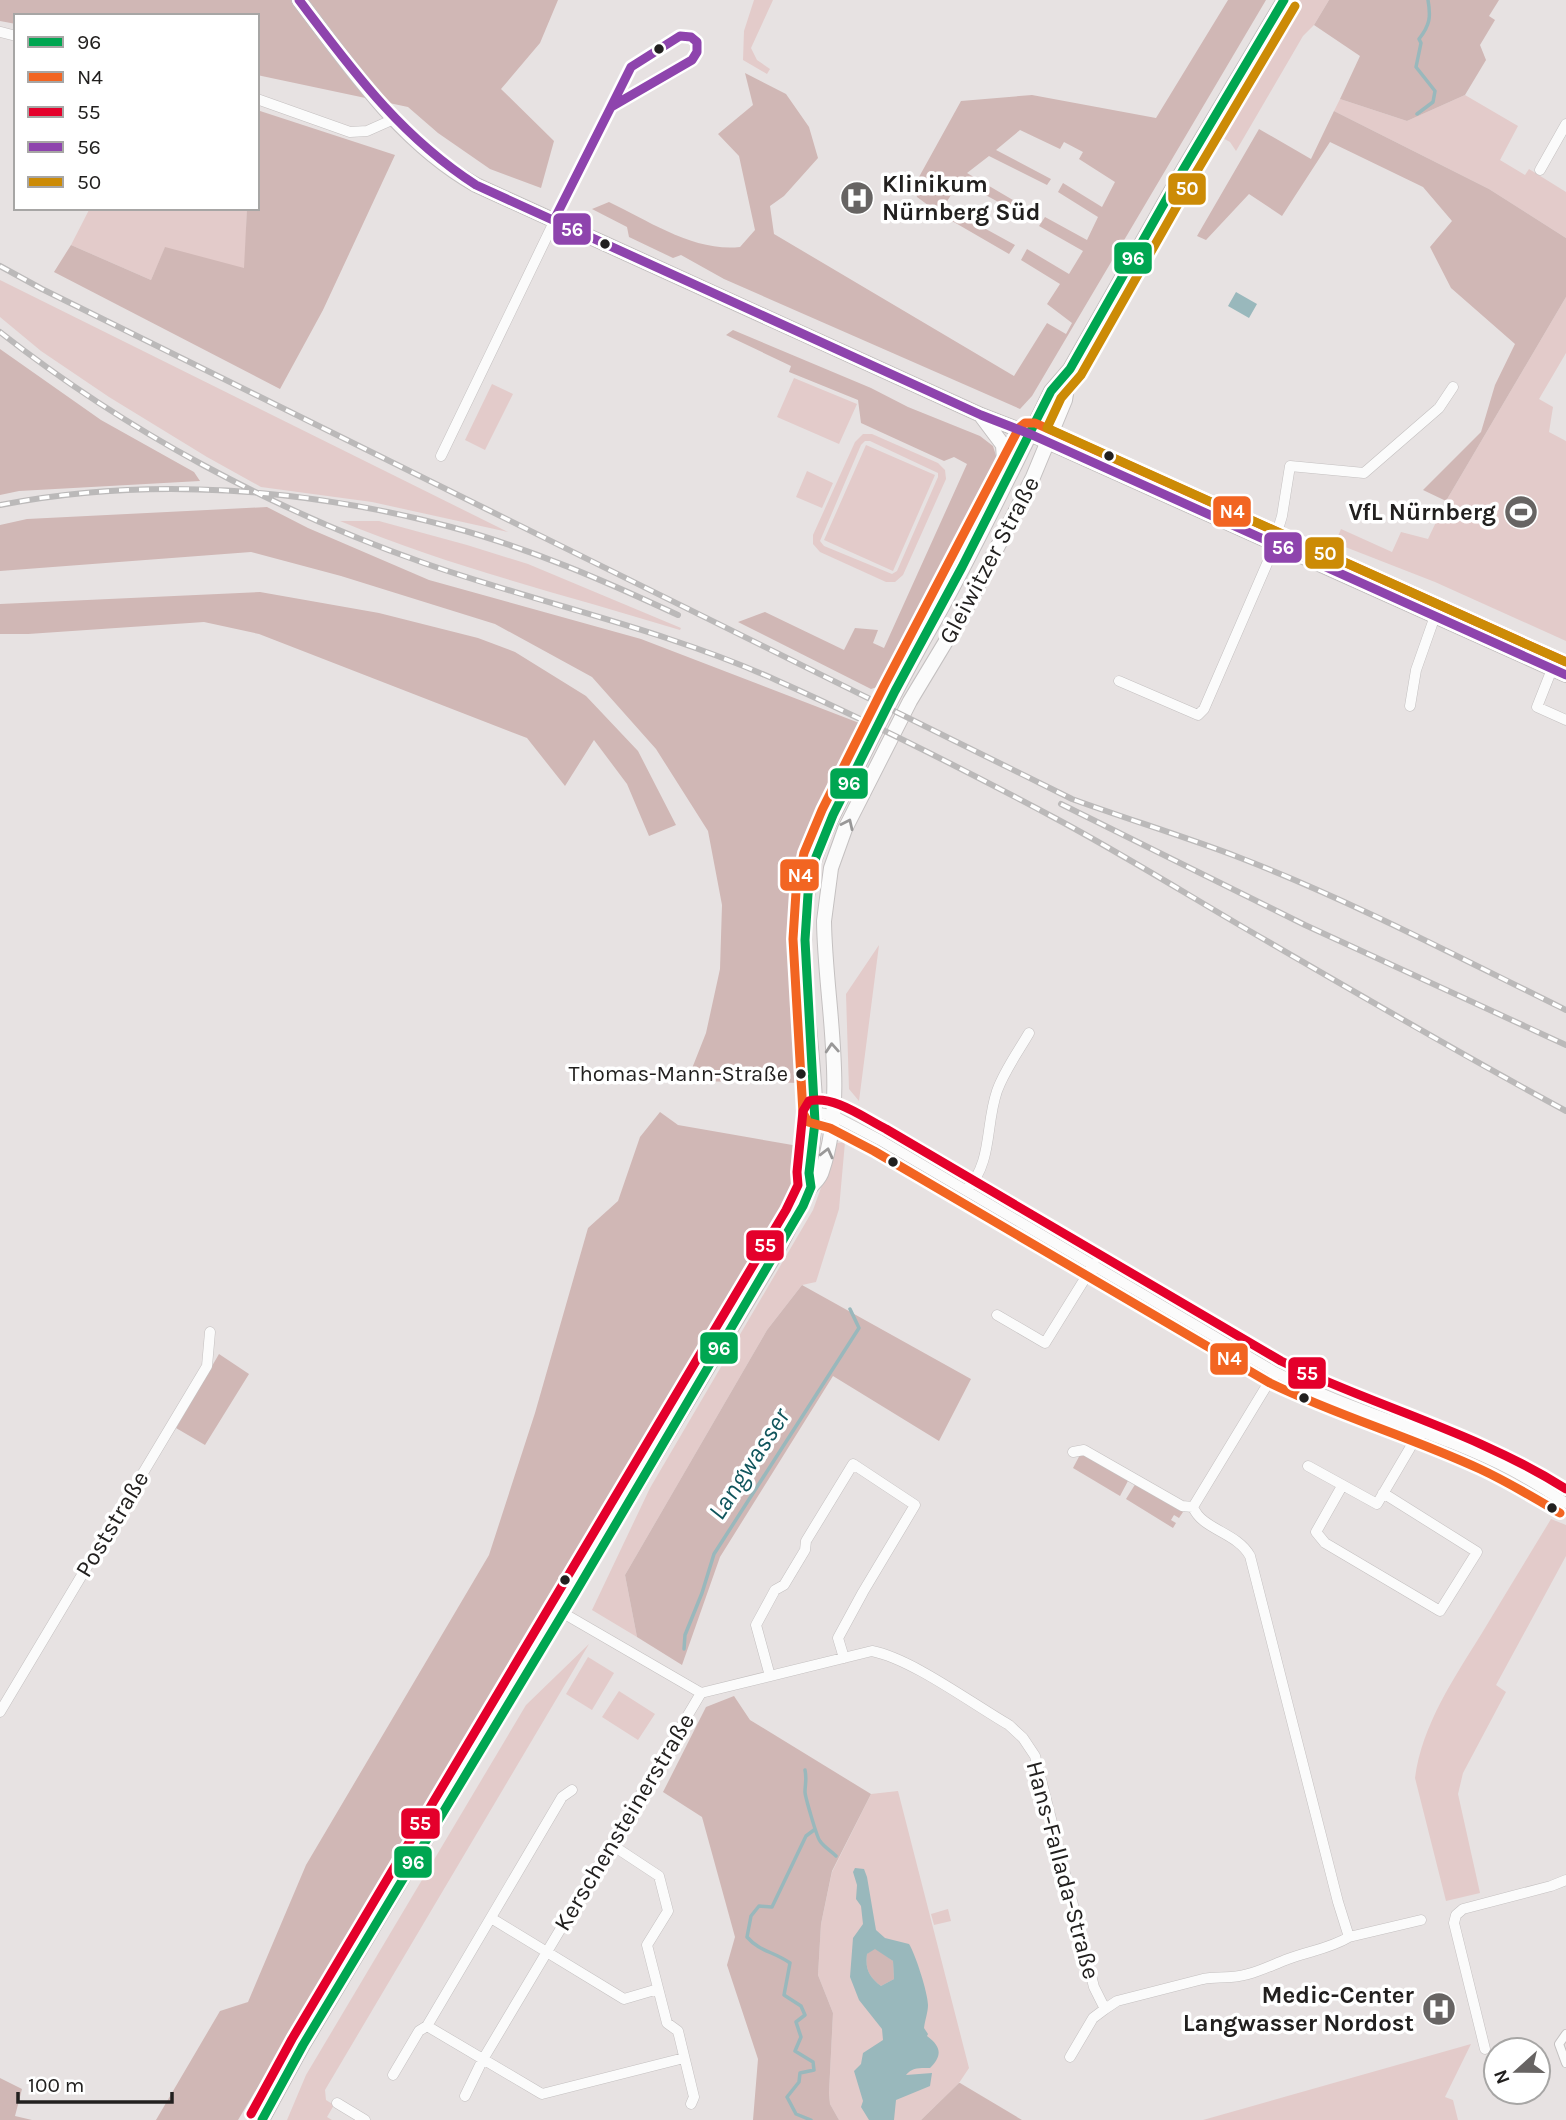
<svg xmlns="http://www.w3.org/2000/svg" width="1566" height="2120" viewBox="0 0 1566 2120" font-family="Karla,sans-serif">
<rect width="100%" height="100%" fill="#e7e2e2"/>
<path fill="#e3cbca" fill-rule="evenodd" d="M754,0H773L751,48L757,60L770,69L767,74L743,60L744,31Z
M1300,0H1329L1314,25L1303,36L1236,151L1230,142L1219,136Z
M1465,95L1518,126L1500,160L1525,175L1529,169L1566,192V238L1489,189L1334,111L1340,99L1407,121Z
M90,208H247L245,269L165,248L151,280L71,245Z
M0,280L508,532L372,502L261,487L207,457L109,397L41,351L0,317Z
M1566,297V353L1539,399L1553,407L1549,432L1566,441V641L1435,582L1335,543L1341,529L1392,552L1401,532L1428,539L1446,501Z
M794,378L857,404L839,444L777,417Z
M492,384L513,394L485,450L465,440Z
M863,434H872L938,463L945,470L946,479L903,575L895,582H886L820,552L813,544V535L855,442ZM865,441H870L938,473V477L897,571L892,574L824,546L820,541L861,445Z
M866,445L935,475L893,571L824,540Z
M807,471L833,483L822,508L796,497Z
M340,521H379L467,545L528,564L681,628L680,630C566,595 450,567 340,521Z
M879,945L859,1101L849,1089L846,994Z
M845,1142L839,1209L816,1282L802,1285L767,1330L625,1575L637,1637L592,1610L650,1488L813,1210L837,1143Z
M1551,1519L1566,1525V1556L1496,1685L1506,1692L1463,1773L1458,1794L1480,1893L1446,1901L1415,1778C1422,1725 1454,1678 1482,1633C1505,1595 1528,1557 1551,1519Z
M589,1644L325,2090L326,2100L334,2105L327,2117L332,2120H287L306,2075L526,1705Z
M588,1657L614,1673L592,1710L566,1694Z
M619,1691L655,1714L638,1740L602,1717Z
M898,1791L969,2068L959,2083L921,2120H839L830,2104L829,2093L833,2013L818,1975L821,1924L832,1872L871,1794Z
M948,1909L951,1921L934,1925L931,1914Z
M1471,2044L1445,2097L1453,2100L1458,2120H1203Z"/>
<path fill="#d0b7b5" d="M0,0H558L540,43L501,89L554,141L541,188L490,169L438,133L408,107L257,75V16H16V24L0,21Z
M1228,0H1266L1032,396L1020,409L724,279L681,255L673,258L629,237L627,227L592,209L609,202C649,221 694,252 740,247L755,230L739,156L718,134L753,105L745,73L786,94L809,127L818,158L784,196L770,206L774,234L1014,376L1047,323L1066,334L1072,323L1047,304L1060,284L1021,260L1027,249L1069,274L1083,251L1039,226L1045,217L1087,240L1098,217L1058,192L1063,183L1102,207L1115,182L1079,159L1083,152L1064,142L1060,149L1020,130L996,150L1051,179L1047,185L989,156L967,173L1035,213L1031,220L960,181L944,206L1015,245L1009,254L940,214L917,197L914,186L961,101L1032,95L1156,118Z
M1329,0H1499L1489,16L1495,20L1480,45L1486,60L1465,95L1407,121L1340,99L1360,56L1314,25Z
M257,110L395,155L323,310L280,389L54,272L71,245L151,280L165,247L244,268L247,208H257Z
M1334,111L1489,189L1566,238V297L1446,501L1423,490L1481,432L1495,385L1515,344L1451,288L1430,247L1452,221L1423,187L1330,142L1282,216L1249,194L1206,240L1197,236L1259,129L1311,159Z
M733,330L871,388L908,407L980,436L993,446L998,462L887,684L871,689L738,622L765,612L844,650L855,628L878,630L873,643L884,648L967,464L954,457L944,461L861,423L858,400L789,372L791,366L726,335Z
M0,349L101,420L194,472L200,481L19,491L0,495Z
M267,507L308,528L429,580L641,639L867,726L810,852L797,899L804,1083L687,1081L706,1033L720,969L722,905L708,831L656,749L592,677L495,624L341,576L251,552L0,571V525L27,519Z
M260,592L379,613L478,638L515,652L586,696L638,751L676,825L649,836L627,784L594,740L565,786L527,738L259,634L204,622L28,634H0V604Z
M660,1112L678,1125L804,1147L802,1183L238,2120H156L220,2011L248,2002L306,1865L489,1555L535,1413L588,1228L618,1201L640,1137Z
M802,1285L971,1379L939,1441L833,1376L720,1557L682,1665L637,1637L625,1575L767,1330Z
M219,1354L249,1374L205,1445L176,1428Z
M1082,1451L1129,1479L1120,1496L1073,1468Z
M1136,1483L1183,1512L1179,1518L1174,1515L1171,1520L1176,1523L1173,1528L1126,1499Z
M734,1696L750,1720L871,1794L832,1871L821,1924L818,1975L833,2013L829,2093L830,2104L839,2120H753L758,2059L727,1965L735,1937L702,1817L663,1792L706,1707Z
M875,1948L893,1961L894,1979L881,1986C869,1977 865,1969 867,1954Z
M0,2078L22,2089L15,2116L32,2120H0Z
M959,2083H960L1022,2120H921Z"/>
<path fill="#99b8bc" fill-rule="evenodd" d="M1236,292L1257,304L1249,318L1228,306Z
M855,1868L864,1869L867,1877L876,1930L885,1938L909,1944C915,1953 928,1993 928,2005C928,2012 925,2020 924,2028L928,2034L927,2036C942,2047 942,2056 930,2068C921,2068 912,2067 906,2075L932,2073L930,2086L896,2100L894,2120H869L861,2107L863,2101L854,2071L861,2064L863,2053L883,2040L882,2029L859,2000L850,1977L853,1938L863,1924L861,1906L856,1899L857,1885L853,1872ZM875,1949L893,1961L894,1979L881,1986C869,1977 865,1969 867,1954Z"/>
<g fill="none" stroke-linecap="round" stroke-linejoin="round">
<path stroke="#99b8bc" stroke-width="3.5" d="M1417,114L1433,102L1435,91L1416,67L1421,43L1419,39C1430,25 1431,17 1428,0
M684,1649L685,1635L702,1593L714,1554L859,1328L850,1309
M805,1770C807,1780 805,1784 805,1792C805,1796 817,1838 820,1841C824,1847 831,1851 836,1856
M811,2120L796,2114L787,2097L799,2082L800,2073L814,2070L813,2062L795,2051L801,2037L796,2022L805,2015L801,2006L784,1995L790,1963C773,1951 760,1952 747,1937L751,1916L759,1906L772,1907L806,1836L814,1830"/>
<g stroke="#c4c0c0" stroke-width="10">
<path id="pedestrian" d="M1566,2034L1559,2044L1566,2063"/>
</g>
<g stroke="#c4c0c0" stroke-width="11">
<path id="minor" d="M1,32L16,36
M257,99L350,132L367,131L394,119
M1540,170L1566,124
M441,456L609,108
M1552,669L1537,707L1566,720
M1119,681L1198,715L1204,709L1269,559L1282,516L1290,466L1364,473L1439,408L1453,387
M1410,706L1416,670L1435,616
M815,1112L834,1116L880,1140L1275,1372C1351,1411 1435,1431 1511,1470C1530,1480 1548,1492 1566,1503
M967,1190C993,1161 985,1126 997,1091C1004,1071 1018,1052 1029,1033
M997,1315L1045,1343L1094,1264
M1073,1452L1084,1450L1182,1506L1193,1507
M1308,1466L1377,1504L1420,1431
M1342,1486L1316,1532L1325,1543L1440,1611L1477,1552L1383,1493
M563,1613L701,1693L872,1651C912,1659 971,1703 1009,1725L1023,1738L1035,1756L1094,1987L1105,2009L1117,2001L1203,1979C1213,1977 1221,1978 1231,1977C1251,1976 1269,1966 1288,1959C1309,1951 1329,1949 1349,1937L1338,1902L1250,1556C1237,1532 1202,1530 1193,1507L1275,1372
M770,1676L756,1625L775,1590L784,1585L805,1550L806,1541L853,1464L915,1505L863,1592L838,1638L844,1658
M0,1712L207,1366L210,1332
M572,1790L562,1797L427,2026L542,2094L684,2058
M612,1845L659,1876L668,1911L647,1945L667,2023L678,2031L694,2097L691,2104
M491,1918L624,1999L658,1989
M1349,1937L1421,1920
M1485,2049L1454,1923L1456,1915L1463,1909L1551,1886L1566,1880
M1070,2057L1093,2018L1105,2009
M393,2075L419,2031L427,2026
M465,2096L482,2061L701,1693
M337,2103L365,2120"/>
</g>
<g stroke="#c4c0c0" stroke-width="16">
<path id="secondary" d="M299,0C351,68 400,142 476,185L981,415L1030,434L1566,675
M982,417L1003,445L1005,476
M811,1187C808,1159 816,1131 815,1102C812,1025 793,941 813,865C822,834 838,806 852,778C879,723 906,670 936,618C977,544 1014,467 1051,391L1070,369L1183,170L1284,0
M262,2120L303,2045L775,1255C787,1233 798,1210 810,1188C814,1182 820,1179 822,1171C848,1095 825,1001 824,921L831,868L845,829L910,701L969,603L1033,477L1065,400L1070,369"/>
</g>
<use href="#pedestrian" stroke="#fbfbfb" stroke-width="8"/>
<use href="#minor" stroke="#fbfbfb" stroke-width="10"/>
<use href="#secondary" stroke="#fbfbfb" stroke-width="14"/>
<g stroke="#bbb9b9" stroke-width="6">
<path id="rail" d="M0,266L42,289L1072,799C1127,819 1183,836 1238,857C1350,900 1458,957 1566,1010
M0,332C126,431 273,510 424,563C541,604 663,629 776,680C870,722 963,769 1053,817C1115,850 1175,887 1236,923C1346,987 1455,1051 1566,1111
M0,505C149,476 305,488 451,527C529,548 605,581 678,615
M1061,804L1305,925L1566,1045"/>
</g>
<use href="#rail" stroke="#fff" stroke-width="3.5" stroke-dasharray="10" stroke-linecap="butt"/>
<g stroke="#fff" stroke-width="14">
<path id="bus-1" d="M262,2120L303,2045L574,1595L803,1206L811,1187L809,1173L815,1122L805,940L808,894L816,857L833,815L895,691L962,567L1051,391L1070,369L1183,170L1284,0"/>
</g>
<g stroke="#fff" stroke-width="14">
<path id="bus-2" d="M1560,1513C1533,1497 1508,1482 1480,1469C1411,1437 1338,1416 1270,1383L874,1151L830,1128L808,1122L803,1113L793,939L796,892L804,853L822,810L884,686L1019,428L1025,423H1035L1566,662"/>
</g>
<g stroke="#fff" stroke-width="14">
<path id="bus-3" d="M251,2114L292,2039L786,1210L798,1185L797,1172L803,1111L809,1101C834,1095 864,1118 886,1129L1281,1361C1376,1407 1476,1432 1566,1489"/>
</g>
<g stroke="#fff" stroke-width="14">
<path id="bus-4" d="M299,0C353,71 400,136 476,185L981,415L1030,434L1566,675
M680,36L691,37L697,42V52L692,60L611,107L631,67Z
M554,220L611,107"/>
</g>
<g stroke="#fff" stroke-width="14">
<path id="bus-5" d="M1295,6L1194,176L1081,375L1061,398L1047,428L1566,662"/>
</g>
<use href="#bus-1" stroke="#00a651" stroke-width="9"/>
<use href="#bus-2" stroke="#f26522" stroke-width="9"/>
<use href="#bus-3" stroke="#e4002b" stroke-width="9"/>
<use href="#bus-4" stroke="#8e44ad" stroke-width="9"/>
<use href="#bus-5" stroke="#cc8b06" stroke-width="9"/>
</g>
<defs><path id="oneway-chevron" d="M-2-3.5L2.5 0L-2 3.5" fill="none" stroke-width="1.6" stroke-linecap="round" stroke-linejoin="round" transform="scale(1.75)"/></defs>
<g stroke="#999898">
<use href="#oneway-chevron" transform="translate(848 824) rotate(-65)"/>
<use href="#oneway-chevron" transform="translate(832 1048) rotate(-94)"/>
<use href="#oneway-chevron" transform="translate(827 1153) rotate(-76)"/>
</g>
<defs>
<g id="hospital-disc" transform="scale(1.75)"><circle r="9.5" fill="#676463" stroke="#fff"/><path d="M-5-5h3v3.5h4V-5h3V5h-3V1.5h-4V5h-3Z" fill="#fff"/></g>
<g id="stadium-disc" transform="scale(1.75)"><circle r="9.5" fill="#676463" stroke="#fff"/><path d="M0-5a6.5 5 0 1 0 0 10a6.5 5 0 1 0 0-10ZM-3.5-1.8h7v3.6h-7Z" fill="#fff"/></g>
</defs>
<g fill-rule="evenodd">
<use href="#hospital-disc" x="857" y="198"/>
<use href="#stadium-disc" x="1521" y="512"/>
<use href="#hospital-disc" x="1439" y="2009"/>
</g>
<g fill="#22201f" stroke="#fff" stroke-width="2.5">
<circle cx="659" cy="49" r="6"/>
<circle cx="605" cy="244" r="6"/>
<circle cx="1109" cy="456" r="6"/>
<circle cx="801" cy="1074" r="6"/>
<circle cx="893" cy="1162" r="6"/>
<circle cx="1304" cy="1398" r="6"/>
<circle cx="1552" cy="1508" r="6"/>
<circle cx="565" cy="1580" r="6"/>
</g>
<g text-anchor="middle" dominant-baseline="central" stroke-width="7" stroke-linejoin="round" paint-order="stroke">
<g font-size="22" fill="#22201f" stroke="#fff" text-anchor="end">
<text x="788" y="1074">Thomas-Mann-Straße</text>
</g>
<g font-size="24" font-weight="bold" fill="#22201f" stroke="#fff" text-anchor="end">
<text x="882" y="184" text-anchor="start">Klinikum<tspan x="882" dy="28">Nürnberg Süd</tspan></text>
<text x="1496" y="512">VfL Nürnberg</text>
<text x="1414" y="1995">Medic-Center<tspan x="1414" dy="28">Langwasser Nordost</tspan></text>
</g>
<g font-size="24" fill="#22201f" stroke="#fff">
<text transform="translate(989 560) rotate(-62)">Gleiwitzer Straße</text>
<text transform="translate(112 1524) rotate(-59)">Poststraße</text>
<text transform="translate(624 1822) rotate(-59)">Kerschensteinerstraße</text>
<text transform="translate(1063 1870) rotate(75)">Hans-Fallada-Straße</text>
</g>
<g font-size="26" font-style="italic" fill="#10555c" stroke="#fff">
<text transform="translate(749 1464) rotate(-57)">Langwasser</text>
</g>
</g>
<g stroke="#fff" stroke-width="2.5">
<rect x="1167" y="172" width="40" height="34" rx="7" fill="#cc8b06"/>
<rect x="552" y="212" width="40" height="34" rx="7" fill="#8e44ad"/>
<rect x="1113" y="241" width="40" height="34" rx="7" fill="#00a651"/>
<rect x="1212" y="495" width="40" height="33" rx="7" fill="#f26522"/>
<rect x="1263" y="531" width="40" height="33" rx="7" fill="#8e44ad"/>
<rect x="1304" y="536" width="41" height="34" rx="7" fill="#cc8b06"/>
<rect x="829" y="767" width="40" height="33" rx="7" fill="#00a651"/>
<rect x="779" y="858" width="41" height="34" rx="7" fill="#f26522"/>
<rect x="745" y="1229" width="40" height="33" rx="7" fill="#e4002b"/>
<rect x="699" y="1331" width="40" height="34" rx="7" fill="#00a651"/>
<rect x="1209" y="1342" width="40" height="34" rx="7" fill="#f26522"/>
<rect x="1287" y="1356" width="40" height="34" rx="7" fill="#e4002b"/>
<rect x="400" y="1807" width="41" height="33" rx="7" fill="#e4002b"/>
<rect x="393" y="1845" width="40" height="34" rx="7" fill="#00a651"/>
</g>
<g font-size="19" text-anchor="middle" font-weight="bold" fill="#fff">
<text x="1187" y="195">50</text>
<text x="572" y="236">56</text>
<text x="1133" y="265">96</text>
<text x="1232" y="518">N4</text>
<text x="1283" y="554">56</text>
<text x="1325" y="560">50</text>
<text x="849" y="790">96</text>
<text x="800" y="882">N4</text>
<text x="765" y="1252">55</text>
<text x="719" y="1355">96</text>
<text x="1229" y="1365">N4</text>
<text x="1307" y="1380">55</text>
<text x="420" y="1830">55</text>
<text x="413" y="1869">96</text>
</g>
<rect x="14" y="14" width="245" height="196" fill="#ffffff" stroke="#a7a6a5" stroke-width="2"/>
<rect x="28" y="37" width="35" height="10" fill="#00a651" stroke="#a7a6a5" stroke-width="2"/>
<text x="77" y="49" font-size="21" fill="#22201f">96</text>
<rect x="28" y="72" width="35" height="10" fill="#f26522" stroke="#a7a6a5" stroke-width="2"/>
<text x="77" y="84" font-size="21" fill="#22201f">N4</text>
<rect x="28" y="107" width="35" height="10" fill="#e4002b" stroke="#a7a6a5" stroke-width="2"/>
<text x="77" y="119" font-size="21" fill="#22201f">55</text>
<rect x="28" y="142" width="35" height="10" fill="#8e44ad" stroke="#a7a6a5" stroke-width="2"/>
<text x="77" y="154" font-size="21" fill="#22201f">56</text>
<rect x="28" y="177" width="35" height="10" fill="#cc8b06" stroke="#a7a6a5" stroke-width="2"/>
<text x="77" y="189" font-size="21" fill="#22201f">50</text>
<g transform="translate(1517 2071) rotate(249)"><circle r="33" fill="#ffffff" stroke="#a7a6a5" stroke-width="2"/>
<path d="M0-5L12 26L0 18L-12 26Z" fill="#676463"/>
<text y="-10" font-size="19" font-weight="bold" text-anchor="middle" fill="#22201f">N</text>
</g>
<path d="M18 2092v10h154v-10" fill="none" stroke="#22201f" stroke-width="3.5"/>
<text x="28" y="2092" font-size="21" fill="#22201f" stroke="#ffffff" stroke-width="5" paint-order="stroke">100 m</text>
</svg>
